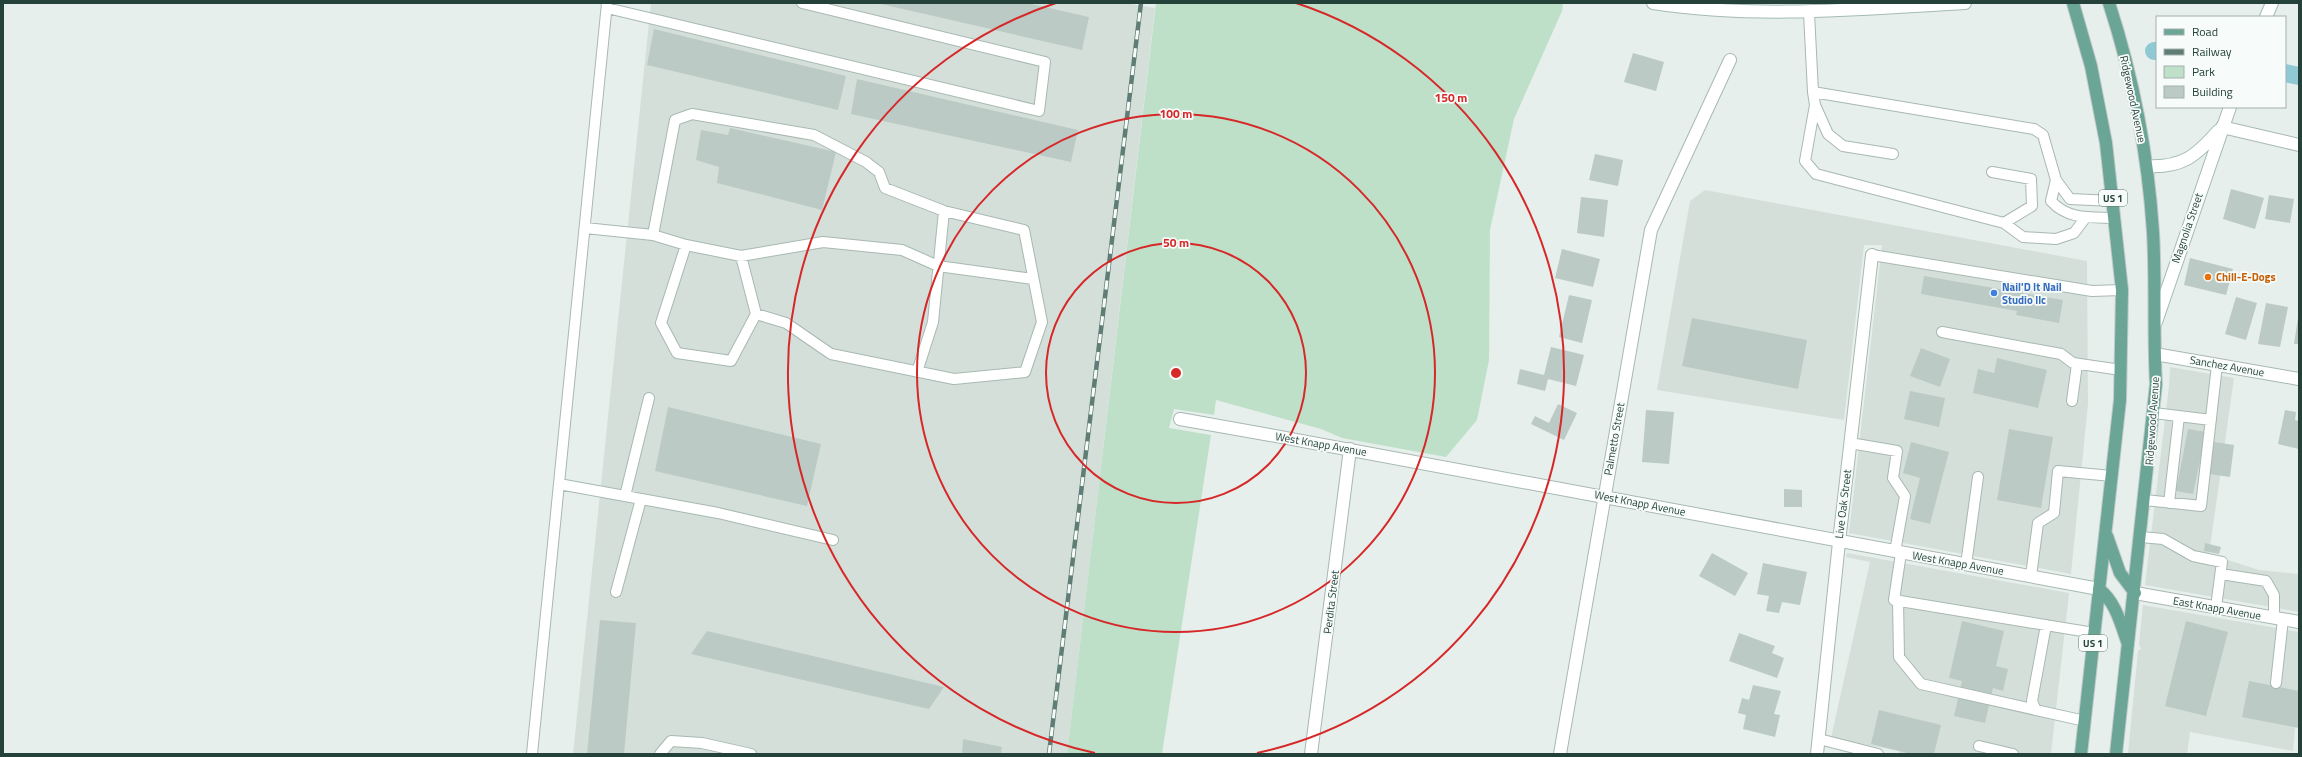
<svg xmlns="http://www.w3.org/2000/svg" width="2302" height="757" viewBox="0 0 2302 757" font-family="'Titillium Web',sans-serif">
<rect width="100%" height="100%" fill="#e6efeb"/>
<path fill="#d4dfda" d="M651,3H1125L1155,8L1067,754H573Z
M1705,190L2087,261L2088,404L2071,574L1849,533L1882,245H1864L1844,420L1657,390L1690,201Z
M2170,367L2234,378L2209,554L2259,570L2299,574V612L2145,585L2169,386Z
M1847,553L2069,593L2051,754H1899V751L1831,738L1870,562L1846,557Z
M2143,605L2299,632V687L2293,751L2190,732L2187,754H2128L2138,651L2141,649L2139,644Z"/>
<path fill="#bfe0c8" d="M1156,3H1563L1562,11L1514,119L1490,230L1489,360L1477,420L1446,457L1342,438L1321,429L1216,400L1214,415L1174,409L1169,428L1211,435L1162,754H1067Z"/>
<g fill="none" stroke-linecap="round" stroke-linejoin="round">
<path stroke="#8ec9d4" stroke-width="18" d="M2154,51H2157
M2285,73L2299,76"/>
</g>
<path fill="#bbcac4" d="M1027,3L1089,17L1082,50L881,4Z
M654,29L846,76L838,110L647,65Z
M1633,53L1664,62L1656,91L1624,82Z
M857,79L1078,130L1071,162L851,114Z
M730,128L836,152L822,210L717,183L719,167L696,160L701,130L728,135Z
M1595,154L1623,160L1618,186L1589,180Z
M2231,189L2264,198L2255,229L2223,219Z
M2269,195L2294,199L2290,223L2265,219Z
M1581,197L1608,200L1604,237L1577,233Z
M1562,249L1600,259L1593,287L1555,278Z
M2190,258L2233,269L2226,295L2184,285Z
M1924,276L2063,300L2059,323L2016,315L2017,311L1921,294Z
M1569,295L1592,300L1582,343L1559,337Z
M2236,297L2257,303L2246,340L2225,334Z
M2266,303L2288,307L2280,347L2258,344Z
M1692,318L1807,340L1798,389L1682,366Z
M2298,318H2299V344H2294Z
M1551,347L1584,355L1576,386L1548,379L1545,391L1517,384L1520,369L1544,375Z
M1921,348L1950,359L1940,387L1910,376Z
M1997,358L2047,370L2038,408L1973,393L1978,369L1994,373Z
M1910,391L1945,398L1939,427L1904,419Z
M1558,404L1577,413L1564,440L1531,424L1535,416L1549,423Z
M668,407L821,444L807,506L655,471Z
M1646,410L1674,412L1669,464L1642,462Z
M2285,410L2296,412L2295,420L2299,421V449L2278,444Z
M2009,429L2053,437L2041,508L1997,500Z
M2188,429L2206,432L2193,494L2176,491Z
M1911,442L1949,452L1930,524L1910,519L1920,478L1903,473Z
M2214,442L2234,445L2230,477L2209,474Z
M1784,489L1802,490V507H1784Z
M2205,543L2221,547L2219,554L2204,551Z
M1712,553L1748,573L1735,596L1699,576Z
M1763,563L1807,572L1800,605L1782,602L1779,613L1766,611L1769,596L1757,594Z
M600,620L636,623L624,754H587Z
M1962,621L2004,631L1996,666L2008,669L2003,691L1993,688L1985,723L1954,716L1962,681L1949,678Z
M2186,621L2228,632L2206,716L2165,706Z
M707,631L944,687L929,709L691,654Z
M1739,633L1775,646L1772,653L1784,658L1777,678L1729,661Z
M2249,681L2299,691V728L2242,717Z
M1753,685L1781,691L1774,714L1780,715L1775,737L1743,729L1746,715L1738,713L1742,698L1749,700Z
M1879,710L1941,725L1934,754H1911L1871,744Z
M963,739L1002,747L1001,754H962Z"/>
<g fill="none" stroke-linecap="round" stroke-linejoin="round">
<g stroke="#a8b8b2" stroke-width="12">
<path id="lane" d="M607,8L1039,111L1045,62L802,3
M1809,13L1813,92L2034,129L2043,135L2056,180L2070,199L2113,201
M1813,92L1815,105L1805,161L1816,174L2004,223L2023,237L2056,239L2074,233L2086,217
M1815,105L1828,134L1843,146L1893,154
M1992,172L2031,179L2032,206L2004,223
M2056,180L2051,201C2068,220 2091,217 2115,218
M585,228L653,235L675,120L692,114L814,135L866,162L879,172L885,188L944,211L1024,230L1042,322L1025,372L954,379L831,354L786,323L756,314L731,361L677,353L661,323L686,245
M653,235L686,245L741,256L823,242L902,250L938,266L1033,279
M1872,255L2092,291L2122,290
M741,256L756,314
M1942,332L2061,354L2073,363L2121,370
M917,372L933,322L944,211
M2072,401L2077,364
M2154,413L2211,420
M1850,443L1897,451L1893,478L1905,496L1895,552
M559,484L718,513L833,540
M625,496L649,398
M2145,500L2201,506L2217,365
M2169,503L2179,416
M2141,537L2163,539L2193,556L2222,562L2216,607
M1901,553L1894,600L2094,633
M1966,565L1978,477
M2221,574L2266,581L2274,595V618
M2031,576L2038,523L2054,513L2058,471L2112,476
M616,592L641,499
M1898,600L1899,657L1921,684L2085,721
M2276,683L2283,619
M2035,708L2032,701L2046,625
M1819,739L1878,754
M1979,746L2013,754
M532,754L607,3
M660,754L671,741L702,743L751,754"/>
</g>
<g stroke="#a8b8b2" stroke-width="14">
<path id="street" d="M2222,127L2299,145
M2155,354L2299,379
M1180,419C1487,473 1793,533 2099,589
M2135,593L2299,622
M1311,754L1350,449
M1560,754L1651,230L1730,60
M1817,754L1839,542L1872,255"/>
</g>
<g stroke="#a4bbb3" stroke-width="14">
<path id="secondary" d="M1653,3C1757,19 1861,9 1965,3
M2266,17L2272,3
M2147,166C2182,168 2196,156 2218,131
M2156,322L2230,107"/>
</g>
<g stroke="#c2cac8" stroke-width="14">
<path id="primary" d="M2073,3L2091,66L2106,143L2122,290L2120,400L2081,754
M2109,3C2133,77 2148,155 2153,232C2156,283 2153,334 2156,384L2116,754
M2107,536L2120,573L2135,593
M2099,589C2116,602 2121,625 2128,644"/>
</g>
<use href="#lane" stroke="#fff" stroke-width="10"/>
<use href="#street" stroke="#fff" stroke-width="12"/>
<use href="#secondary" stroke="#fff" stroke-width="12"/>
<use href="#primary" stroke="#6aa596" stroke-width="12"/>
<g stroke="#5f7d75" stroke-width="4.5">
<path id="rail" d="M1049,754L1141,3"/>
</g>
<use href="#rail" stroke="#f7fbf9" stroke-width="3" stroke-dasharray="9" stroke-linecap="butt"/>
</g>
<g fill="none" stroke="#d62828" stroke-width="2">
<circle cx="1176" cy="373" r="130"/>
<circle cx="1176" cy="373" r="259"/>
<path d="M1095 753A389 389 0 0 1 1056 3M1296 3A389 389 0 0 1 1257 753"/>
</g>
<circle fill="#e8710a" stroke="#f7fbf9" stroke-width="1.5" cx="2208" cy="277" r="4"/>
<circle fill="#3f7fe0" stroke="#f7fbf9" stroke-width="1.5" cx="1994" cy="293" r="4"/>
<g text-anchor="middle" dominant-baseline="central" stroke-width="3.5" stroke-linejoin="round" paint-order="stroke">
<g fill="#f7fbf9" stroke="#637a73" stroke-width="1">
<rect x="2099" y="190" width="28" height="16" rx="3"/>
<rect x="2079" y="635" width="28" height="16" rx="3"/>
</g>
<g font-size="10" font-weight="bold" fill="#24423a">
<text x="2113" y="198">US 1</text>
<text x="2093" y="643">US 1</text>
</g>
<g font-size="11" fill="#24423a" stroke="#f7fbf9">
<text transform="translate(2133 99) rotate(78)">Ridgewood Avenue</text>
<text transform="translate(2187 228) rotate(-71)">Magnolia Street</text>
<text transform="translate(2227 366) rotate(10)">Sanchez Avenue</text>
<text transform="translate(2152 421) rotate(-86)">Ridgewood Avenue</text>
<text transform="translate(1614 439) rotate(-80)">Palmetto Street</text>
<text transform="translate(1321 444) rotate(10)">West Knapp Avenue</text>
<text transform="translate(1640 503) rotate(11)">West Knapp Avenue</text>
<text transform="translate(1843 504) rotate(-83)">Live Oak Street</text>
<text transform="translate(1958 563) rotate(10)">West Knapp Avenue</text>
<text transform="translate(1331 602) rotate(-83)">Perdita Street</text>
<text transform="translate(2217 608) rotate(10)">East Knapp Avenue</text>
</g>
<g font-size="11" font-weight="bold" fill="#c56008" stroke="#f7fbf9" text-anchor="start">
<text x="2216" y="277">Chill-E-Dogs</text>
</g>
<g font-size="11" font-weight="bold" fill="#366cbe" stroke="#f7fbf9" text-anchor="start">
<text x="2002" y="287">Nail'D It Nail<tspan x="2002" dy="13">Studio llc</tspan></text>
</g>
</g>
<circle cx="1176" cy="373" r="6" fill="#d62828" stroke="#f7fbf9" stroke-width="2"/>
<g font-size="12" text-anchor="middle" font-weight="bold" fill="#d62828" stroke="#f7fbf9" stroke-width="3.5" stroke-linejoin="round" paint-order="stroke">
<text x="1451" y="102">150 m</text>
<text x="1176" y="118">100 m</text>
<text x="1176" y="247">50 m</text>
</g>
<rect width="2302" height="757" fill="none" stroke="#24423a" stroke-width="8"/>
<rect x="2156" y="16" width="130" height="92" fill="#f7fbf9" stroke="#a3b1ad"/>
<rect x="2164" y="29" width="20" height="6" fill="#6aa596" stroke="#a3b1ad"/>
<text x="2192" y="36" font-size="12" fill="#24423a">Road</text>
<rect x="2164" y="49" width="20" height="6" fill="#5f7d75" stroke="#a3b1ad"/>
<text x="2192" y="56" font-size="12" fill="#24423a">Railway</text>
<rect x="2164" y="66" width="20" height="12" fill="#bfe0c8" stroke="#a3b1ad"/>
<text x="2192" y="76" font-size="12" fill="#24423a">Park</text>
<rect x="2164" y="86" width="20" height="12" fill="#bbcac4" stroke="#a3b1ad"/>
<text x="2192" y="96" font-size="12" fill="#24423a">Building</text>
</svg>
